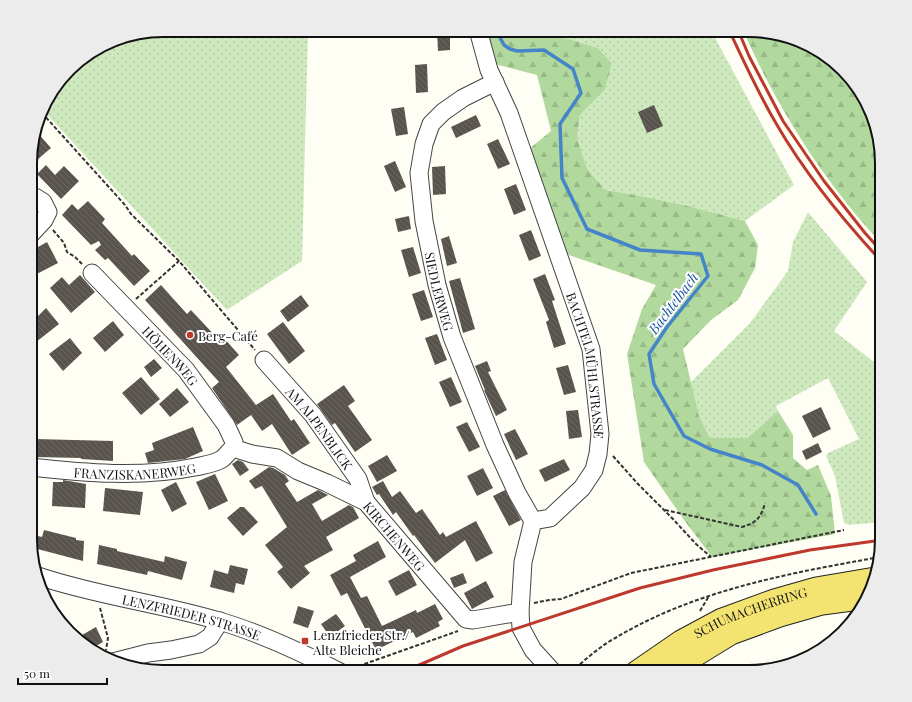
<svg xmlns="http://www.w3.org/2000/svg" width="912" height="702" viewBox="0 0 912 702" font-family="'Playfair Display',serif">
<defs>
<pattern id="grass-dots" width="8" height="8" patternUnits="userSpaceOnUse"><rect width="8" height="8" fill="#cfe9bf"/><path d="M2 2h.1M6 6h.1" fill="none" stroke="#b1c7a3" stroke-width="1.8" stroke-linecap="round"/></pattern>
<pattern id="forest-firs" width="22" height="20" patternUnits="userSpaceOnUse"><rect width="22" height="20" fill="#b1d99e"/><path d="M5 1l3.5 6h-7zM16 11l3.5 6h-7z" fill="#97b987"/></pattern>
<pattern id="building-back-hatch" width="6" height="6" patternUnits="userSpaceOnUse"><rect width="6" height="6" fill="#59534d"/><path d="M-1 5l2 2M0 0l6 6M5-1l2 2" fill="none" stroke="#6c6762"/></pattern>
</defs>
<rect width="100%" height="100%" fill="#fffef5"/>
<path fill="url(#grass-dots)" d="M163,30H308L302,261L227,310L43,110L48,97L75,63L120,37Z
M519,30H711L794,185L745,221C699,208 653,197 605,190L587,168L577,138L580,115L605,90L612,63L598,48L569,39Z
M808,212L867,282L834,331L882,368V522L849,525L844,523L835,476L826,456L828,453L859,439L828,378L776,406L778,411L747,438H710L699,416L690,383L750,323L788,271L793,242Z"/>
<path fill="url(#forest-firs)" d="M483,30H519L569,39L598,48L612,63L605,90L580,115L577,138L587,168L605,190C653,197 699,208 745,221L758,245L755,268L738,300L711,320L683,349L699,416L710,438H747L778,411L793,435V458L807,470L818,465L831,496L835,534L712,557L684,520L644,462L627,354L642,309L656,285L566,254L529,149L551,131L537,75L491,63Z
M743,30H758L800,40L837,63L868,104L882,162V244C824,182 777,108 743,30Z"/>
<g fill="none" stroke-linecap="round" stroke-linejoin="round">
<path stroke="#4584c9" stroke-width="3.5" d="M496,30L504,45L510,49L517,51L544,50L573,69L581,93L560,124L562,178L587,229L640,250L701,254L708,276L667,327L649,354L654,384L684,436L710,449L762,465L798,485L816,514"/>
</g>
<path fill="url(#building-back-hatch)" d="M437,30H450V50L438,51Z
M427,64L428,92L416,93L415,65Z
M654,105L663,126L647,133L638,112Z
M404,107L408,134L396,136L391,109Z
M476,115L481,126L456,138L451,127Z
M36,131L51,148L31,165V145Z
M498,139L510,164L498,169L487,144Z
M395,161L406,187L395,192L384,166Z
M46,165L55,175L64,166L79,181L61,199L37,174Z
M445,166L446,194L433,195L432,167Z
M516,184L526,210L514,215L504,189Z
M88,201L105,219L102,223L132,256L134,254L150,271L134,286L108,258L105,260L95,250L101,245L99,241L91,245L62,215L72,204L78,210Z
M409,216L411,229L398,232L395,219Z
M531,230L541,256L529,261L519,235Z
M449,236L457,263L447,266L441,239Z
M47,242L58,263L31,277V251Z
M413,247L421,273L409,277L401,250Z
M545,274L555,300L552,301L566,344L554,348L546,322L549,320L533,279Z
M80,275L95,292L71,313L50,288L62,277L69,285Z
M460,278L475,329L463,333L449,281Z
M161,285L187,314L191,310L219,340L223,337L239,355L226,367L256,405L273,394L291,421L294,419L310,443L292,455L272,424L262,431L251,415L237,425L212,388L219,382L145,300Z
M424,290L433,317L421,321L412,294Z
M301,295L309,306L288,322L280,311Z
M46,308L59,324L31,346V323Z
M113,321L124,335L105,352L93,338Z
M283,322L305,351L289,364L267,334Z
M437,334L447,360L435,365L425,338Z
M70,338L82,353L63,371L49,354Z
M154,359L162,368L151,377L144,367Z
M487,361L491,371L488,372L507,410L496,416L488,399L484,390H485L475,366Z
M568,365L576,392L564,395L556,368Z
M141,377L160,399L141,415L122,393Z
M451,377L462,402L450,407L439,382Z
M344,385L355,401L348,406L372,440L355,452L335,423L332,425L317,404Z
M177,388L189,402L170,417L159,404Z
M821,407L831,429L813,438L802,416Z
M578,410L582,437L569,439L566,411Z
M467,422L480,447L469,452L456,427Z
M193,427L203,451L185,459L148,463L145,453L154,450L152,443Z
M515,429L528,454L516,460L504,434Z
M35,439L113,441V461L81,459V458L35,457Z
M818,443L822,452L806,460L802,451Z
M387,455L397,471L377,482L368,466Z
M564,459L570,470L545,482L539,470Z
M238,460L243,462L249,470L240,476L232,464Z
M269,467L273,468L285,475L289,481L285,484L297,502L318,490L328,495L312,504L322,521L349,505L353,507L359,518L326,537L333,550L304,566L310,573L291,589L277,572L283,567L265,545L287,527L262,486L264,485L255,489L249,481Z
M483,468L493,488L477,496L467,476Z
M215,474L228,501L209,510L196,482Z
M63,480L86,484L85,508L52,506L53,482H63Z
M383,481L392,497L400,491L416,513L422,509L440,535L443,532L446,537L476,521L493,553L476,562L465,540L435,563L414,535L413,536L396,512L393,515L379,494L377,495L372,487Z
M176,482L187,504L172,512L161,490Z
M105,488L143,492L140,515L103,511Z
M505,490L521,520L509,526L493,496Z
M240,507H244L258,522L243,536L227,518Z
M44,530L76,538V540L84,541L83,561L30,547V534L42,537Z
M378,541L386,557L350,577L361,598L367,596L382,626L416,610L417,613L435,604L443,619L438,622L440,626L416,638L413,632L376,650L347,593L341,596L330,575L356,561L353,555Z
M99,545L117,549V551L164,562L165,556L187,562L182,580L148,571L147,575L97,564Z
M230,565L248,569L244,585L236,583L234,593L210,587L214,570L228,574Z
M409,570L417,585L396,596L388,581Z
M463,573L467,583L454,588L450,578Z
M486,581L494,597L472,609L464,593Z
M298,606L314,611L308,628L293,623Z
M336,614L345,626L330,637L321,624Z
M96,627L103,642L91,649L75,639Z"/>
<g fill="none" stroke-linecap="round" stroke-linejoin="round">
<g stroke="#444" stroke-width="19">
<g id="minor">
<path id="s1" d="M478,30L489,70L509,113L591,349L600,434L598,454L594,470L582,488L550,518L533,521L523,562L520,612L521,628L533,650L553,672"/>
<path id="s2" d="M495,82L463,98L443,112L431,124L424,144L419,173L424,221L437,285L452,337L495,445L517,493L533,521"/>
<path d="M31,234L44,220L48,212L43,202L35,197L31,199"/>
<path id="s3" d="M92,273L186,370L226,425L234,442L233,448"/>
<path id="s4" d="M264,360L313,415L358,479L366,502"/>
<path id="s5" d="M233,448L252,454L277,458L298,471L327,483L366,502L466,619L473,620L520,612"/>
<path id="s6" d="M30,467C85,473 141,478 195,467C204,465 214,464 222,459C226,456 229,451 233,448"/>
<path id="s7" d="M38,576C97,596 159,603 219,621C261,633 301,652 340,672"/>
<path d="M113,662L148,653L171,650L199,644L210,637L220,621"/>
</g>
</g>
<g stroke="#222" stroke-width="23">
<g id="major">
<path id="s8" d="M636,672L681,641L722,619L774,600L816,588L875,578"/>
<path d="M669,672L731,634L780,616L822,604L867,598"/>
</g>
</g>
<path stroke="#333" stroke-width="2" stroke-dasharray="4 2" stroke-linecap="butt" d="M42,113L125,205L131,214L179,261L255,350
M53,230L64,243L67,252L75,257L82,264
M136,299L179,261
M613,456L637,483L672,518L696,544L711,557
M665,510L742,527C756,523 761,518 765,503
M534,603L549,600L561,599L631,573L844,530
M100,608L108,638L106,650
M700,611L709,596
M353,668L458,631
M526,672L532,669
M571,672C585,660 600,646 617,637C696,590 790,573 880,557
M614,672L621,667"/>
<use href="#minor" stroke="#fff" stroke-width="17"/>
<use href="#major" stroke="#f3e371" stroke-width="21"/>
<path stroke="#bd382d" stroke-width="3" d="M729,30C744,62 759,95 777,125C806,175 843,220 882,262
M738,30L749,56L783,121L824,181L865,233L882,252
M403,672L463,646L640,588L713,570L810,550L882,540"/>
</g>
<g fill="#bd382d" stroke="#fff" stroke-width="1.5">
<circle cx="190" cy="335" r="4"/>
<rect x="301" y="637" width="8" height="8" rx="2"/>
</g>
<g text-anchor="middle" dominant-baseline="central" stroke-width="4" stroke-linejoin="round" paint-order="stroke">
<g font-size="13" fill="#111" stroke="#fff">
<text stroke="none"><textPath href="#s2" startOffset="248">SIEDLERWEG</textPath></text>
<text stroke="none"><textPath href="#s3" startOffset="114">HÖHENWEG</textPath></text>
<text stroke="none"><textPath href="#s1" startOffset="354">BACHTELMÜHLSTRASSE</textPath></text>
<text stroke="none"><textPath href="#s4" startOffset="88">AM ALPENBLICK</textPath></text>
<text stroke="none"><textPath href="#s6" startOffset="105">FRANZISKANERWEG</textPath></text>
<text stroke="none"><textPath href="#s5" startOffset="189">KIRCHENWEG</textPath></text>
<text stroke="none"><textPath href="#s8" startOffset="130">SCHUMACHERRING</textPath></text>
<text stroke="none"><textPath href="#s7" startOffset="159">LENZFRIEDER STRASSE</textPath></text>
</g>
<g font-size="13" fill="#111" stroke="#fff" text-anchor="start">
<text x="198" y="335">Berg-Café</text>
<text x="313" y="634">Lenzfrieder Str./<tspan x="313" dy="15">Alte Bleiche</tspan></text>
</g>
<g font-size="14" font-style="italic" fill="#1d569f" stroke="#fff">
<text transform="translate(673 303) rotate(-53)">Bachtelbach</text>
</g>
</g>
<path d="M0 0H912V702H0ZM163 37H749A126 126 0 0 1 875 163V539A126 126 0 0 1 749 665H163A126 126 0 0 1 37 539V163A126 126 0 0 1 163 37Z" fill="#ececec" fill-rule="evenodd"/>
<path fill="none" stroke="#111" stroke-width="2" d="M163 37H749A126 126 0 0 1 875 163V539A126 126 0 0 1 749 665H163A126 126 0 0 1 37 539V163A126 126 0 0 1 163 37Z"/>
<path d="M18 678v6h89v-6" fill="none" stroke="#111111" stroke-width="2"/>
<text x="24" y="678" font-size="12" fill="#111111" stroke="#ffffff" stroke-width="3" paint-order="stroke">50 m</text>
</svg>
